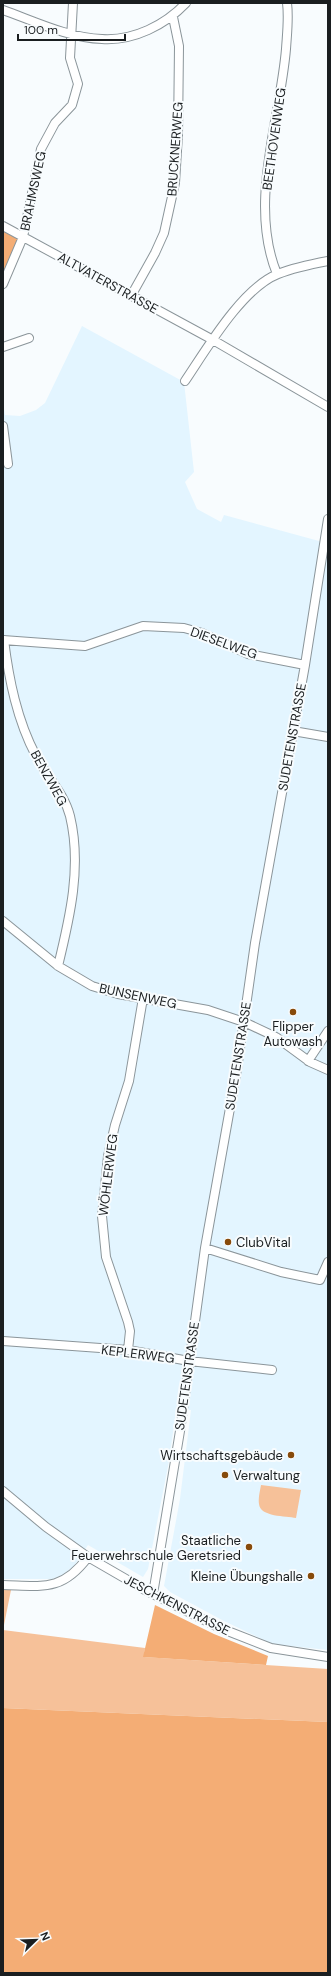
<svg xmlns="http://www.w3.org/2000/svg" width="331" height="1976" viewBox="0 0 331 1976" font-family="'DM Sans',sans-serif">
<rect width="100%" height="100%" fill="#f8fcfe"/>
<path fill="#e3f5ff" d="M82,326L184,382L194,472L185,482L197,509L221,522L224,515L319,541L328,545V1650L272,1644L222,1620L170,1592L164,1586L180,1499L191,1410L176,1411L169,1461L148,1569L143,1577L88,1545L74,1566L62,1575L52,1579H3V402L5,415L20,416L36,410L45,403Z"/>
<path fill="#f6c199" d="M261,1485L301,1490L296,1518C286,1516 260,1517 259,1504C258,1498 260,1491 261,1485Z
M3,1590H11L3,1630Z
M3,1630L145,1648L144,1657L328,1669V1722L3,1708Z"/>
<path fill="#f4ad75" d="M3,231L19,240L3,277Z
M155,1605L214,1634L268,1656L266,1665L143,1657Z
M3,1708L328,1722V1973H3Z"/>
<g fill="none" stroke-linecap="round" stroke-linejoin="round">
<g stroke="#8b959a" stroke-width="10">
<path id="minor" d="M3,10C34,21 69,38 102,39C134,41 165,25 186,3
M3,226L213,340L328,407
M277,274C248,203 280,121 286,49C287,33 289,18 287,3
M3,284L23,237L41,149L55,123L72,105L78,84L70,58L73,3
M131,296L155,253L164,233L175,183L178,135L179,46L173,17
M3,347L29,338
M185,381C206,350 242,288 278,274C293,268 312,264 328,261
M3,426L8,464
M3,640L85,646L143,626L184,628L202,633L248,654L305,665
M4,640C9,680 17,720 36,756C47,777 64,793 70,816C82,866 70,917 58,966
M293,731L328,737
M3,921L58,966L92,986L118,994L208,1010L244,1022L276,1037L310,1062L328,1070
M308,1061L328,1031
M205,1248L281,1272L320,1280L328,1262
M3,1341L128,1350L189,1361L272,1370
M128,1350L130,1331L128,1322L106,1257L102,1216L108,1156L115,1125L129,1081L143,998
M3,1491L46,1527L88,1557L145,1590L220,1628L271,1648L328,1657
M3,1585C42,1586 62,1592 88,1557
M153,1594L180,1431L205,1248L237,1069L255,943L305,665L328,519"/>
</g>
<use href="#minor" stroke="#fff" stroke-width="8"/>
</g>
<g fill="#874a0a" stroke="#f8fcfe" stroke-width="1.5">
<circle cx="293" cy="1012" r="4"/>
<circle cx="228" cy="1242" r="4"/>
<circle cx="291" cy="1455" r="4"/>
<circle cx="225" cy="1475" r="4"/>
<circle cx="249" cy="1547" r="4"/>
<circle cx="311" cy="1576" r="4"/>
</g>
<g text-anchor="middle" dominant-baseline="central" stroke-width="4" stroke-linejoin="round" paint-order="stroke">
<g font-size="13" fill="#1a1e20" stroke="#f8fcfe">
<text transform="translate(274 139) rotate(-82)">BEETHOVENWEG</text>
<text transform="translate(175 149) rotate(-86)">BRUCKNERWEG</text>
<text transform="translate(33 191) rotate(-78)">BRAHMSWEG</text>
<text transform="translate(108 283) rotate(29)">ALTVATERSTRASSE</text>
<text transform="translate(224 643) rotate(20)">DIESELWEG</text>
<text transform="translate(292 737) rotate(-80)">SUDETENSTRASSE</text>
<text transform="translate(49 778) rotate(61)">BENZWEG</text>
<text transform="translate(138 996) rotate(12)">BUNSENWEG</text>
<text transform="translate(238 1056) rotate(-81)">SUDETENSTRASSE</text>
<text transform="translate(108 1175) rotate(-83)">WÖHLERWEG</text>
<text transform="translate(138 1354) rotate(7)">KEPLERWEG</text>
<text transform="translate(187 1376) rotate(-82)">SUDETENSTRASSE</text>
<text transform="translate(177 1605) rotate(27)">JESCHKENSTRASSE</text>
</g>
<g font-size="13" fill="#1a1e20" stroke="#f8fcfe" text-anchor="end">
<text x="293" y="1026" text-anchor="middle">Flipper<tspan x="293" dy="15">Autowash</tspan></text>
<text x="236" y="1242" text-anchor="start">ClubVital</text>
<text x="283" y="1455">Wirtschaftsgebäude</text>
<text x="233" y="1475" text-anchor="start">Verwaltung</text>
<text x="241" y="1540">Staatliche<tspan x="241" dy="15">Feuerwehrschule Geretsried</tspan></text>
<text x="303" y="1576">Kleine Übungshalle</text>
</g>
</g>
<rect width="331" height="1976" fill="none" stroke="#1a1e20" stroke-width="8"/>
<g transform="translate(36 1940) rotate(67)" stroke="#f8fcfe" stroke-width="3" paint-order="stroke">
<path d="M0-3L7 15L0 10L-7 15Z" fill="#1a1e20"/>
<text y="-6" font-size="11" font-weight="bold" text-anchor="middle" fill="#1a1e20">N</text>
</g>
<path d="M18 34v6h107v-6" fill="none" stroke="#1a1e20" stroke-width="2"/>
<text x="24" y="34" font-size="12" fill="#1a1e20" stroke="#f8fcfe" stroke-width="3" paint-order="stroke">100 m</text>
</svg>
